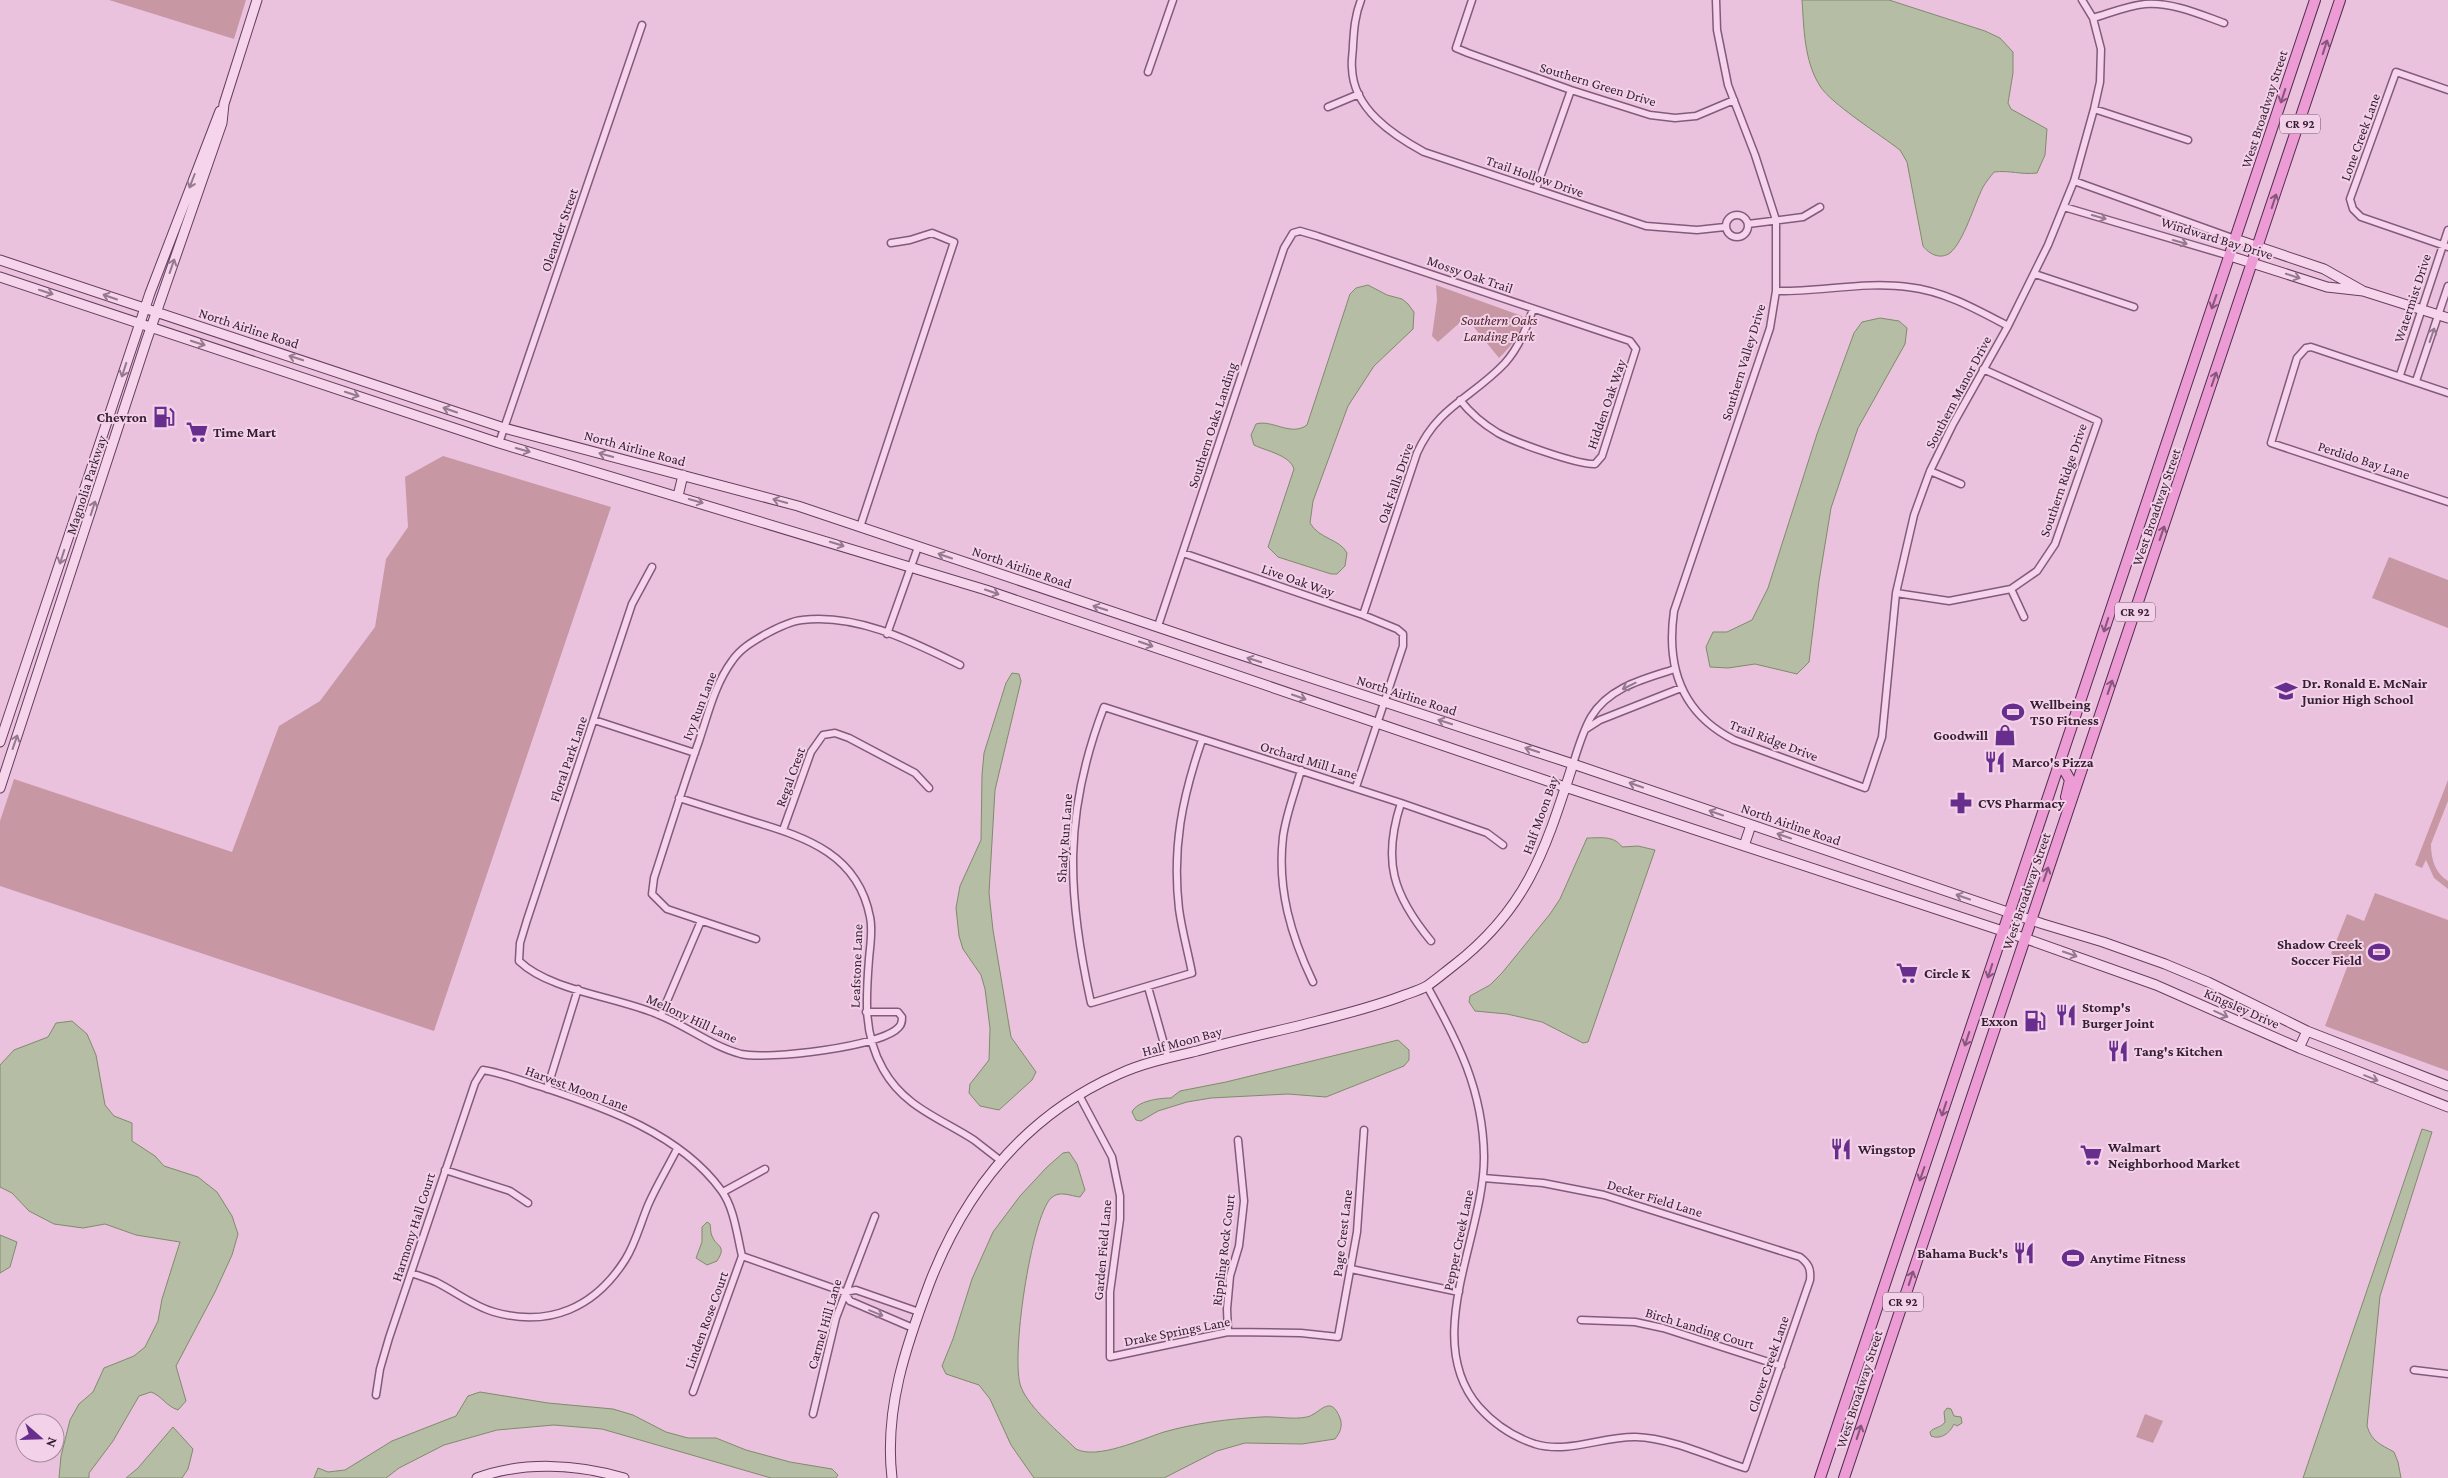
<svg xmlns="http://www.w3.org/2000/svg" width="2448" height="1478" viewBox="0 0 2448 1478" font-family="'Crimson Pro',serif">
<rect width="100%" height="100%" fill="#ebc2de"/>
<path fill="#c897a4" d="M109,0H246L234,39Z
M1436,285L1522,316C1525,330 1509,349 1499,358L1468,320L1464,319L1438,342L1432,336L1437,300Z
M443,456L611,507L434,1031L0,886V821L14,779L232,852L279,726L320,701L375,627L386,559L408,527L405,477Z
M2389,557L2448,580V628L2372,598Z
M2448,780V801L2431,844C2431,859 2435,873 2448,881V889L2434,878L2426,860L2422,868L2415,865Z
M2375,893L2448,920V1071L2325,1026L2349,962L2331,954L2347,914L2364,921Z
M2145,1414L2163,1421L2153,1443L2136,1437Z"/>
<path fill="#b5bda4" stroke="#7f8b6c" d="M1802,0H1889L1985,31L2000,38L2013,52V73L2008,103L2011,109L2047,129L2045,155L2037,173C2022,175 2009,170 1994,172C1990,177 1986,182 1983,187C1974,205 1964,241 1950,253C1940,260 1929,254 1923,246L1907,162L1900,150C1882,136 1830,103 1820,86C1804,61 1804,28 1802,0Z
M1368,285L1387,295L1402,299L1408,304L1414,312L1413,329L1374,366L1348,406L1313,501L1310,523C1319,539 1340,539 1347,553L1345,566L1337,574H1331L1278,557L1268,547L1294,469C1290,455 1266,451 1254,445L1251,435L1256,424C1272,419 1291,437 1307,425L1350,294L1356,288Z
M1880,318L1899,321L1907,328L1905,344L1858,428L1831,508L1819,581L1809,662L1797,674L1755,664L1728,668L1710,667L1706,647L1713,632H1727L1752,620L1768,588L1817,434L1854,333L1862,322Z
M1012,673L1019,674L1021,681L995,790L989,893L993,930L1011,1037L1036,1072L1032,1080L999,1110L980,1106L969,1093L970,1084L989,1060L990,1028L985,989L981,975L963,949L959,936L956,908L960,886L981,840L982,775L984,753L1006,683Z
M1587,838C1599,838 1614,835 1622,847L1638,846L1655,850L1588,1042L1583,1043L1542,1022L1507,1014L1475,1011L1469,1002L1470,996L1490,985L1502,973L1550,914L1560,899Z
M72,1021L87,1034L96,1055L105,1105L114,1116L132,1123V1141L155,1156L164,1166L198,1177L217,1192L232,1216L238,1234L232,1255L215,1292L176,1366L186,1401L178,1410C166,1406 162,1396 151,1392L139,1396L113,1441L89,1473V1478H59L61,1456L70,1420L79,1404L93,1392L104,1368L134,1356L145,1347L158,1321L162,1299L180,1242L136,1235L105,1224L83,1228L54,1224L29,1211L12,1193L0,1187V1065L14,1050L48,1037L56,1023Z
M1398,1040L1409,1050V1060L1404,1066L1326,1097L1288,1094L1211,1098L1187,1102L1158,1111L1141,1121L1136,1120L1132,1112C1137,1101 1159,1098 1171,1098L1180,1091L1226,1082Z
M2422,1129L2432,1132L2380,1296L2367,1426C2372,1442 2380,1444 2394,1452L2398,1462L2401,1478H2303Z
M1069,1152L1077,1164L1085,1190L1080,1197C1070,1196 1060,1190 1051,1198C1031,1218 1010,1360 1021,1387C1029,1408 1060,1433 1076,1449C1097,1460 1142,1439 1164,1432C1196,1423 1228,1419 1261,1417C1277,1416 1292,1420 1307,1417C1320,1414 1330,1393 1340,1418C1343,1426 1340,1433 1335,1439L1302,1444L1245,1443L1217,1451L1164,1478H1034L1011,1445L990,1399L979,1385L946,1374L942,1366L953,1339L972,1279L993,1232L1020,1196L1047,1167L1063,1153Z
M707,1222L710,1224C711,1227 710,1232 712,1236C717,1248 727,1245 717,1261L707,1265L696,1258L702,1242V1227Z
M0,1235L17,1242L10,1267L0,1273Z
M480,1392L548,1403L613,1409L633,1415L666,1432L688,1438H716L746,1450L790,1462L832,1469L838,1475L836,1478H771L602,1429L554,1425L497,1430L444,1445L399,1468L386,1478H314L318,1468L328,1472L345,1470L392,1441L456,1416L468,1396Z
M1947,1408L1951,1409L1954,1416L1961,1417L1962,1423L1957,1426L1954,1424C1950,1433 1941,1440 1931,1436L1930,1432C1934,1427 1941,1428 1945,1422L1944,1412Z
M173,1427L193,1449L188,1469L182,1478H126L138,1468Z"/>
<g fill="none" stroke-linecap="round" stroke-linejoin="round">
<g stroke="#835a7d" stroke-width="9">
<path id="street" d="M1361,0C1355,15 1354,29 1353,45C1353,53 1351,61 1352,68C1353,109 1393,135 1424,152L1646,226L1697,230L1725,227
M1472,0L1456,48L1468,53L1571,90L1650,115L1675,118L1696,116L1734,100
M1716,0L1717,30L1728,85L1755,155L1776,220V291L1770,328L1674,611C1666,667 1681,713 1734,740L1865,788L1882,737L1896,593L1914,515L1930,471L1953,424L2008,326L2048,245L2074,181L2094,109L2100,82L2101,49L2093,18L2082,0
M2093,18C2110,13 2127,6 2145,4C2172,2 2199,14 2224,23
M1148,72L1173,0
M2448,90L2396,72L2350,199L2353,209L2361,217L2448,247
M1328,107L1359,94
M2094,109L2188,140
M2074,181L2235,239
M1536,189L1571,90
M2064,207L2230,256
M1726 226a11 11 0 1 1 22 0a11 11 0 1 1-22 0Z
M1748,224L1803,217L1820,207
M2035,274L2134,307
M1776,291C1819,292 1866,281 1908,287C1944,291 1976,309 2008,326
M1983,369L2098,421L2055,544L2037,571L2011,589
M2400,375L2448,230
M2416,381L2448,286
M2448,393L2311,347L2306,348L2297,358L2271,443L2448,502
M499,443L642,25
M1930,471L1961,484
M860,527L954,242L932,233L910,240L891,243
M1183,553L1363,615L1397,629L1403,634V646L1356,787
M652,567L632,604L527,920L520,943L519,961C550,991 618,997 659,1015C687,1026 711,1046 741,1054C767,1060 882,1047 899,1027C902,1024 902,1021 902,1017L898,1012H866
M1896,593L1949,601L2011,589L2024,617
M1363,615L1417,453C1438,406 1472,398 1505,363C1519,347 1526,329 1533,309
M1158,626L1284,248L1293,233L1300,231L1317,236L1630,341L1636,349L1602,456L1595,464C1578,465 1514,442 1498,433C1483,424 1471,414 1460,400
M887,634L918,547
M594,720L695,753
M1586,729L1600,720L1681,688
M1202,740C1182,798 1172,848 1179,909C1182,931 1188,952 1192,973L1091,1003C1067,894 1063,814 1104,707L1401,803L1487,833L1503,845
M1573,764C1578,748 1583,731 1591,717C1609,687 1644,679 1675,669
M1301,770C1295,792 1286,814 1283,837C1277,889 1291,936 1313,982
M679,798C705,806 730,814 755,822C808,838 858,855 870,917C873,930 870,946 869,959C866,998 863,1034 883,1069C904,1107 940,1118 974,1140C983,1147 992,1154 1001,1161
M1401,803C1382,861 1393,895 1431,941
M783,830L811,752L823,735L835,733L849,738L915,773L929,788
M756,939L667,909L652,894L654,878C669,832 683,786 699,741C708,714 715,684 732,661C740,649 752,642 764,635C775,629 790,621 802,620C857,613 913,642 960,665
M1427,986C1458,1042 1483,1090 1484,1156C1485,1235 1420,1339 1479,1407C1494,1424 1514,1437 1535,1444C1569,1454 1603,1436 1636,1437C1671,1438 1713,1458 1745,1468L1810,1280C1811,1269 1809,1264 1800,1257L1604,1195L1543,1183L1483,1178
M1148,987L1168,1058
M661,1015L701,921
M547,1089L578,989
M1079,1095L1112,1157L1120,1196V1219L1110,1292V1357L1228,1332L1301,1333L1338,1337L1357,1232L1364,1130
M445,1170L510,1191L528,1203
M723,1192L765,1169
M742,1256L844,1292L856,1290L919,1312
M1351,1269L1459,1292
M411,1273C420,1276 429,1279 436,1282C456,1292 473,1306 494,1312C550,1328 595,1307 625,1260C636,1243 641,1221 649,1203C657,1185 668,1167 677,1149
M844,1292L850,1301L913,1328
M1581,1320L1635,1322L1663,1328L1781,1366
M1228,1332L1227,1309L1230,1276L1239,1246L1244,1201L1238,1140
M2414,1370L2448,1374
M693,1392L742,1256
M376,1395L380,1369L389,1338L475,1083L483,1070C503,1073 522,1081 542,1087C606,1108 680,1134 721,1190C734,1207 737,1235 742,1256
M813,1414L836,1318L875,1216"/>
</g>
<g stroke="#653e60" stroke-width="11">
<path id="secondary" d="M2235,239L2324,269L2363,291L2448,318
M2230,256L2327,287L2363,291
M0,260L504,428L798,506L1223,649L1573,764L2043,924L2103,942L2165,964L2208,982L2307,1031L2448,1086
M0,277L499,443L986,590L1565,787L2024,938L2156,985L2299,1048L2448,1107
M678,496L683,475
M0,742L150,293L220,111
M0,788L146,342L222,123L224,104L257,0
M1744,846L1751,825
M2299,1048L2307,1031
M477,1478C523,1461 577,1464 624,1478
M892,1478C884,1409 906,1346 930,1282C966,1190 1026,1115 1119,1074C1143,1063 1171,1057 1197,1051C1230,1042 1264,1034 1298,1026C1333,1017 1368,1009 1402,996C1410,993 1420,990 1427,986C1436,980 1445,972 1453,966C1528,908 1545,850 1573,764"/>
</g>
<g stroke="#512e4e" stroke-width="12">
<path id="primary" d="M2058,768L2065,771L2070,780L2066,797
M1820,1478L2315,0
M1844,1478L2340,0"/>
</g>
<use href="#street" stroke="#f6d4eb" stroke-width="6"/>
<use href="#secondary" stroke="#f6d4eb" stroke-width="9"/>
<use href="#primary" stroke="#ec9bd4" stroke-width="10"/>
</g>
<defs><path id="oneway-shaft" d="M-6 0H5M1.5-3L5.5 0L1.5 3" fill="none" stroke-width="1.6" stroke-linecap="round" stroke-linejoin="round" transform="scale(1.25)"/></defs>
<g stroke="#87567b">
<use href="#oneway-shaft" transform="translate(2325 47) rotate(-72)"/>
<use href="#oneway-shaft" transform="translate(2283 96) rotate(108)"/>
<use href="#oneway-shaft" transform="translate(2274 201) rotate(-72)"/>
<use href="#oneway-shaft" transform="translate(2214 302) rotate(109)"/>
<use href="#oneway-shaft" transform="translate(2214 379) rotate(-71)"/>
<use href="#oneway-shaft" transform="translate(2162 533) rotate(-71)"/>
<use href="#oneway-shaft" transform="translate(2106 625) rotate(108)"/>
<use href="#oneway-shaft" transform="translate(2110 687) rotate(-71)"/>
<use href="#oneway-shaft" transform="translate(2046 874) rotate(-71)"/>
<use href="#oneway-shaft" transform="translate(1990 971) rotate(108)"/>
<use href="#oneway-shaft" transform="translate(1967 1039) rotate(108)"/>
<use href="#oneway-shaft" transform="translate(1944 1109) rotate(108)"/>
<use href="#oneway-shaft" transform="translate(1922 1174) rotate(109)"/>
<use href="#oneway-shaft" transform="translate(1911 1278) rotate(-72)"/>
<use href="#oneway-shaft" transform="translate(1859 1432) rotate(-72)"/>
</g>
<g stroke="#95798e">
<use href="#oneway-shaft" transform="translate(192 181) rotate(111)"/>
<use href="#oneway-shaft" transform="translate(2099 217) rotate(16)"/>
<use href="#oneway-shaft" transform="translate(2180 242) rotate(16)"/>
<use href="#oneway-shaft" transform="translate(172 266) rotate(-71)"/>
<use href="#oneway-shaft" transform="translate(2293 276) rotate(18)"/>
<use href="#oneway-shaft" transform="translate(46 292) rotate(18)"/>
<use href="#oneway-shaft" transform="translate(110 297) rotate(-161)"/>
<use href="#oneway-shaft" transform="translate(2432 335) rotate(-71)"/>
<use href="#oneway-shaft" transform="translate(198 343) rotate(18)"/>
<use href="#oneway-shaft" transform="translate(296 358) rotate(-162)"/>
<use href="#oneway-shaft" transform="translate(124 370) rotate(108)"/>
<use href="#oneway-shaft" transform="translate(352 394) rotate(18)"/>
<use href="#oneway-shaft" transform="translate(450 410) rotate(-161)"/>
<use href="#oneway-shaft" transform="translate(523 450) rotate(16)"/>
<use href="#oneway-shaft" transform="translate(606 455) rotate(-165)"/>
<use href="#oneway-shaft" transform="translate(696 501) rotate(16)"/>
<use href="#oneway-shaft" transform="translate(780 501) rotate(-165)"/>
<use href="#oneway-shaft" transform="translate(93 508) rotate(-72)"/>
<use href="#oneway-shaft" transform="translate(837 544) rotate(17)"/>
<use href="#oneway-shaft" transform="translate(945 556) rotate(-161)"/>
<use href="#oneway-shaft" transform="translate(62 557) rotate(108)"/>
<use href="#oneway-shaft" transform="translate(992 592) rotate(19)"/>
<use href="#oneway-shaft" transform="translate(1100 608) rotate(-162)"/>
<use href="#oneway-shaft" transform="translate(1146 644) rotate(19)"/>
<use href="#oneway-shaft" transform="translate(1254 660) rotate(-162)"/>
<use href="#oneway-shaft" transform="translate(1629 686) rotate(154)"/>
<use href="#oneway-shaft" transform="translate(1299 697) rotate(19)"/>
<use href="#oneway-shaft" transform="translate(1445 722) rotate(-162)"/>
<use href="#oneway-shaft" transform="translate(15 742) rotate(-71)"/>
<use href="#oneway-shaft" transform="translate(1532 750) rotate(-162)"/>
<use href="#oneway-shaft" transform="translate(1636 785) rotate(-161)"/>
<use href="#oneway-shaft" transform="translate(1716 813) rotate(-161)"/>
<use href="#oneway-shaft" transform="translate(1784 836) rotate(-161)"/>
<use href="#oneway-shaft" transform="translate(1963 897) rotate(-161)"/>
<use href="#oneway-shaft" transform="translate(2070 954) rotate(19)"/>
<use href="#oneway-shaft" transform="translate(2221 1014) rotate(24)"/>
<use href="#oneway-shaft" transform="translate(2371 1078) rotate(22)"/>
<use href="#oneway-shaft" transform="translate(876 1313) rotate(22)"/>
</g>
<defs>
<g id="fuel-bare" transform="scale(1.725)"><path d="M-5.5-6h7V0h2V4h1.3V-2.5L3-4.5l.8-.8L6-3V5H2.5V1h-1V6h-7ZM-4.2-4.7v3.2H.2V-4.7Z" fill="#682e8e" stroke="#f3d1e8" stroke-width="2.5" paint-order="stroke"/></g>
<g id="supermarket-bare" transform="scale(1.725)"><path d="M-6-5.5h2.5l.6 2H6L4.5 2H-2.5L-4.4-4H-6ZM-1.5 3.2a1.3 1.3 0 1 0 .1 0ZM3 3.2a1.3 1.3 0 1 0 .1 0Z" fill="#682e8e" stroke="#f3d1e8" stroke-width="2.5" paint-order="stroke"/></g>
<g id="school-bare" transform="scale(1.725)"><path d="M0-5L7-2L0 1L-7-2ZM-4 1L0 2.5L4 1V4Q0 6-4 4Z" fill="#682e8e" stroke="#f3d1e8" stroke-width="2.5" paint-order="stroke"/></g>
<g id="stadium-bare" transform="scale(1.725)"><path d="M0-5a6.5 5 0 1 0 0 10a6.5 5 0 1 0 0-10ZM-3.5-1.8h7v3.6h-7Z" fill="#682e8e" stroke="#f3d1e8" stroke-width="2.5" paint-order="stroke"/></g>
<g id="shop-bare" transform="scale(1.725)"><path d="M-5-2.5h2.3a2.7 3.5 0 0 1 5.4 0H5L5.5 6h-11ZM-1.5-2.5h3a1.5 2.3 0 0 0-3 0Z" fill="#682e8e" stroke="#f3d1e8" stroke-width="2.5" paint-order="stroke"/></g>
<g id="restaurant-bare" transform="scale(1.725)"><path d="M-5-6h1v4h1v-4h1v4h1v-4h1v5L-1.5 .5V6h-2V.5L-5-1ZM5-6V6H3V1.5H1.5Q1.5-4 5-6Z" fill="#682e8e" stroke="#f3d1e8" stroke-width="2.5" paint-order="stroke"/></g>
<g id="pharmacy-bare" transform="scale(1.725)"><path d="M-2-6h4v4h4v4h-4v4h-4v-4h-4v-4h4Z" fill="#682e8e" stroke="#f3d1e8" stroke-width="2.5" paint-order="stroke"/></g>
</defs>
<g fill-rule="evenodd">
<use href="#fuel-bare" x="164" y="417"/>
<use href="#supermarket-bare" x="197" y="432"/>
<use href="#school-bare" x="2286" y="691"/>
<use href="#stadium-bare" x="2013" y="712"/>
<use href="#shop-bare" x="2005" y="735"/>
<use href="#restaurant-bare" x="1995" y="762"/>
<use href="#pharmacy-bare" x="1961" y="803"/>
<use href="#stadium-bare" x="2379" y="952"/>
<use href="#supermarket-bare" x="1907" y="973"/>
<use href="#restaurant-bare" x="2066" y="1015"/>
<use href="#fuel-bare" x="2035" y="1021"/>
<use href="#restaurant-bare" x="2118" y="1051"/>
<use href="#restaurant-bare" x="1841" y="1149"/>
<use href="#supermarket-bare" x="2091" y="1155"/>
<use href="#restaurant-bare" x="2024" y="1253"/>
<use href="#stadium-bare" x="2073" y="1258"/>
</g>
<g text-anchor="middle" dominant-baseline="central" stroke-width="4" stroke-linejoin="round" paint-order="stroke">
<g fill="#f3d1e8" stroke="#6d5469" stroke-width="1">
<rect x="2280" y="114.5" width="40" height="19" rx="4"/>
<rect x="2115" y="602.5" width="40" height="19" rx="4"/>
<rect x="1883" y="1292.5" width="40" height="19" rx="4"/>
</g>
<g font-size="12" font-weight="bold" fill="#341e32">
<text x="2300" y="124">CR 92</text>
<text x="2135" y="612">CR 92</text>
<text x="1903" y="1302">CR 92</text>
</g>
<g font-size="14" fill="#341e32" stroke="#f3d1e8">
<text transform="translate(1598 84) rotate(17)">Southern Green Drive</text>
<text transform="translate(2264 109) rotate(-72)">West Broadway Street</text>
<text transform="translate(2360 137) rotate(-70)">Lone Creek Lane</text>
<text transform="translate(1535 176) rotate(19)">Trail Hollow Drive</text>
<text transform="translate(559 230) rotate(-71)">Oleander Street</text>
<text transform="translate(2217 238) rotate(17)">Windward Bay Drive</text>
<text transform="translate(1470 274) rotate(19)">Mossy Oak Trail</text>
<text transform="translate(2412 298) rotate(-72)">Watermist Drive</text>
<text transform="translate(249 328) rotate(18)">North Airline Road</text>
<text transform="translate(1743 362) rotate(-73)">Southern Valley Drive</text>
<text transform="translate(1958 392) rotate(-62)">Southern Manor Drive</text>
<text transform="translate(1606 404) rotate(-71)">Hidden Oak Way</text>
<text transform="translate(1212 425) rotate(-72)">Southern Oaks Landing</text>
<text transform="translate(635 448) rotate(15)">North Airline Road</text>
<text transform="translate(2364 460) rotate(18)">Perdido Bay Lane</text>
<text transform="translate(2063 480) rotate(-71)">Southern Ridge Drive</text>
<text transform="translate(1395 483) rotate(-71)">Oak Falls Drive</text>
<text transform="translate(86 485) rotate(-72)">Magnolia Parkway</text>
<text transform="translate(2156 507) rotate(-71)">West Broadway Street</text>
<text transform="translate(1022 567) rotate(19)">North Airline Road</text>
<text transform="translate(1298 580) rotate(19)">Live Oak Way</text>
<text transform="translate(1407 695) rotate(18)">North Airline Road</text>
<text transform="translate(699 706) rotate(-69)">Ivy Run Lane</text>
<text transform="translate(1774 740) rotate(21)">Trail Ridge Drive</text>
<text transform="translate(568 759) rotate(-71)">Floral Park Lane</text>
<text transform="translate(1309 760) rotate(17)">Orchard Mill Lane</text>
<text transform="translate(790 777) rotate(-70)">Regal Crest</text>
<text transform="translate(1540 815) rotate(-70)">Half Moon Bay</text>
<text transform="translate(1791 824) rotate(19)">North Airline Road</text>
<text transform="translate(1064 838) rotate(-86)">Shady Run Lane</text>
<text transform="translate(2026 891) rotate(-71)">West Broadway Street</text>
<text transform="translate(856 966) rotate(-88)">Leafstone Lane</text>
<text transform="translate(2242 1008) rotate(24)">Kingsley Drive</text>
<text transform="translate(692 1018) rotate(25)">Mellony Hill Lane</text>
<text transform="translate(1182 1041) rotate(-15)">Half Moon Bay</text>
<text transform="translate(577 1088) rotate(20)">Harvest Moon Lane</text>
<text transform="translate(1655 1198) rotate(17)">Decker Field Lane</text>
<text transform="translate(413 1227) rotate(-72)">Harmony Hall Court</text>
<text transform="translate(1342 1233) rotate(-83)">Page Crest Lane</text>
<text transform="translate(1458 1240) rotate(-78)">Pepper Creek Lane</text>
<text transform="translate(1102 1250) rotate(-85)">Garden Field Lane</text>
<text transform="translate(1223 1250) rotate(-83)">Rippling Rock Court</text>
<text transform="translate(706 1320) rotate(-70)">Linden Rose Court</text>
<text transform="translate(824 1324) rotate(-74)">Carmel Hill Lane</text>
<text transform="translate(1700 1328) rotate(17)">Birch Landing Court</text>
<text transform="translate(1177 1331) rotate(-11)">Drake Springs Lane</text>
<text transform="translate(1768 1364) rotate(-71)">Clover Creek Lane</text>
<text transform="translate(1859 1389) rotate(-72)">West Broadway Street</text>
</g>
<g font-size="14" font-style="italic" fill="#4f252b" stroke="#f3d1e8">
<text x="1499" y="320">Southern Oaks<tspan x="1499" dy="16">Landing Park</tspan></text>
</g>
<g font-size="14" font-weight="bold" fill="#341e32" stroke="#f3d1e8" text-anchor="start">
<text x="147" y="417" text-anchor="end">Chevron</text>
<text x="213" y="432">Time Mart</text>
<text x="2302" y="683">Dr. Ronald E. McNair<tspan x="2302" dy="16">Junior High School</tspan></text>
<text x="2030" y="704">Wellbeing<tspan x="2030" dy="16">T50 Fitness</tspan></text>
<text x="1988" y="735" text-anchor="end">Goodwill</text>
<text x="2012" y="762">Marco's Pizza</text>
<text x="1978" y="803">CVS Pharmacy</text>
<text x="2362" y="944" text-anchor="end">Shadow Creek<tspan x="2362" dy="16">Soccer Field</tspan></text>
<text x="1924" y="973">Circle K</text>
<text x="2082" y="1007">Stomp's<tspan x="2082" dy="16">Burger Joint</tspan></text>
<text x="2018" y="1021" text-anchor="end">Exxon</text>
<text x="2134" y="1051">Tang's Kitchen</text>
<text x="2108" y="1147">Walmart<tspan x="2108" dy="16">Neighborhood Market</tspan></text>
<text x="1858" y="1149">Wingstop</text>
<text x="2008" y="1253" text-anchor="end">Bahama Buck's</text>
<text x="2090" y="1258">Anytime Fitness</text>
</g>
</g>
<g transform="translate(40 1438) rotate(110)"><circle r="24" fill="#f3d1e8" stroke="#a7899f"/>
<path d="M0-4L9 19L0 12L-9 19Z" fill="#682e8e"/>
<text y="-8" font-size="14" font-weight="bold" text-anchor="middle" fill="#341e32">N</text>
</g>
</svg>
